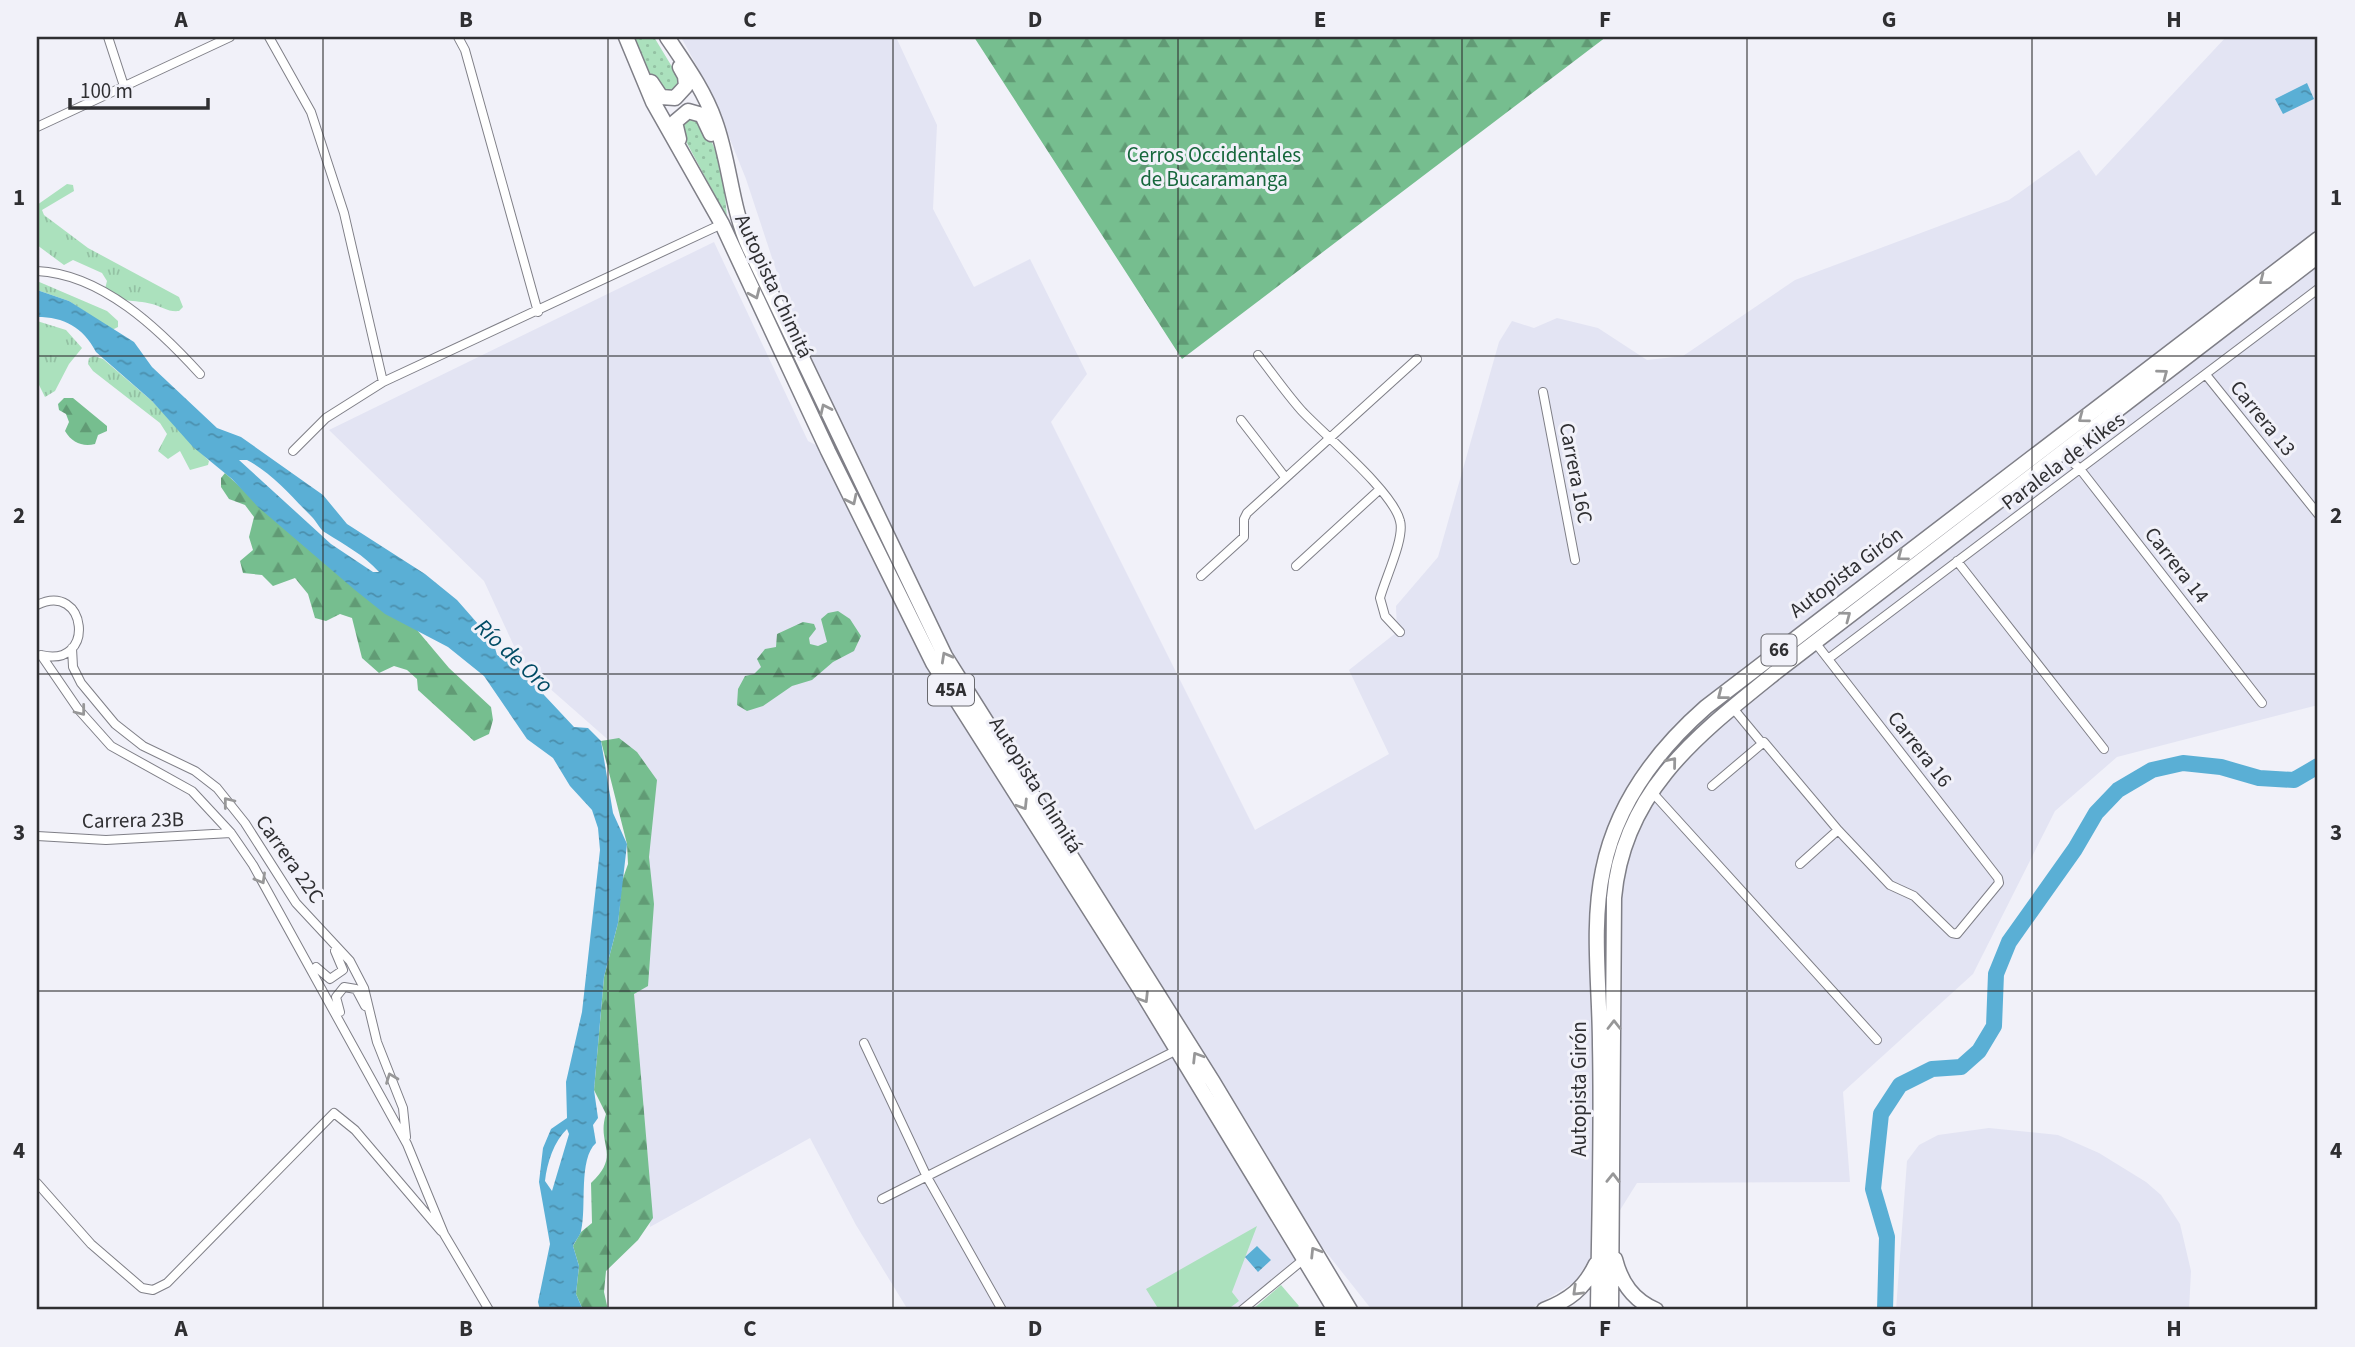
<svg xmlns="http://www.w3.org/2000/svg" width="2355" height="1347" viewBox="0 0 2355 1347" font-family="'Source Sans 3',sans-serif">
<defs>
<pattern id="grass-tufts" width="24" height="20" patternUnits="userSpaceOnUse" patternTransform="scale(1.75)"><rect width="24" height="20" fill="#abe1bd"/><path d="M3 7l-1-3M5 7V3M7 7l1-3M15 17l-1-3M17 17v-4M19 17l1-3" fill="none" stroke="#93c1a3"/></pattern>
<pattern id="forest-firs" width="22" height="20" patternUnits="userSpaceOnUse" patternTransform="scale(1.75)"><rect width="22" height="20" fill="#76be8f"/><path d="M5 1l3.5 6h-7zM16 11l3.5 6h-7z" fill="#619b75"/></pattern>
<pattern id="garden-dots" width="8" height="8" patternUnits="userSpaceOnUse" patternTransform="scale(1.75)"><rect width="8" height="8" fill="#abe1bd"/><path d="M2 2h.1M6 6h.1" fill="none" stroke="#93c1a3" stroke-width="1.8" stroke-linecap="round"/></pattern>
<pattern id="water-ripples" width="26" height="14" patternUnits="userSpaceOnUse" patternTransform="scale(1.75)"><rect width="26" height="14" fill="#5aafd5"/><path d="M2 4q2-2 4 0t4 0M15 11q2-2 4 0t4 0" fill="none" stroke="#4b8fad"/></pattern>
</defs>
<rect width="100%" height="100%" fill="#f1f1f9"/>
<path fill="#e3e4f3" d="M681,37H896L937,125L933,209L974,287L1030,259L1087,374L1051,422L1255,830L1389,754L1349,670L1397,632L1396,606L1438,557L1499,342L1512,321L1534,328L1557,318L1598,328L1647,360L1683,356L1795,280L2009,200L2079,150L2096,176L2226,37H2318V705L2117,757L2055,811L1973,974L1843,1092L1850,1182L1637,1183L1575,1282L1528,1310H1372L1323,1248L1240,1310H908L856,1225L810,1138L650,1227L632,990L655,781L539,679L519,657L484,581L329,430L714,242L808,441L828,451L834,446L746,179L711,92Z
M1989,1128L2058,1135L2099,1153L2146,1182L2161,1195L2180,1224L2191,1271L2189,1310H1896L1907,1161L1919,1145L1938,1135Z"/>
<path fill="url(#grass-tufts)" d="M67,184L73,185L74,191L42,210L44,215L88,248L179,297L183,307L179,311C167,312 163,307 152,304C134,299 119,304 105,289L107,281L102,273L73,260L64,265L37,245V205Z
M37,281L107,311L118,321V327L112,330L69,301L37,290Z
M37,321L66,330L82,348L69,364L55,391L45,397L37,381Z
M94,356L103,359L152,401L209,461L208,465L190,470L180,451L168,459L158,451L167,434L160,423L93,371L88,364L89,358Z"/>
<path fill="url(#forest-firs)" d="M974,37H1606L1182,359Z
M64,398H73L107,426V431L98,435L95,444C83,447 72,443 65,431L69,422L66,414L59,410L58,404Z
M225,473L289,532L417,630L449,668L491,707L493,720L489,734L474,741L418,690L417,679L407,670L394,666L379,673L362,658L352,618L340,614L326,621L315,618L308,594L295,578L273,586L262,575L243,573L240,561L253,550L249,537L254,517L245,505L229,499L221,487V478Z
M838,611L850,619L861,636L854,651L833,662L812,680L792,686L763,706L747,711L737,705L738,689L745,676L754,674L761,667L757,659L765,649L776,647L777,634L803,622L814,624L816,629L809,638L810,644L818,646L827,642L821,619L828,613Z
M619,738L637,752L657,780L649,857L654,904L648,986L634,994L653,1218L638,1240L606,1271L604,1292L608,1310H583L576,1294L579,1266L573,1246L581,1232L592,1223L591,1183C622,1154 596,1145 606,1114L594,1090L604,977L618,923L622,881L628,864L627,844L601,741Z"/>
<path fill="#abe1bd" d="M1257,1226L1232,1292L1239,1301L1227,1310H1159L1146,1289Z
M1281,1285L1299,1306L1296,1309L1300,1307L1303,1310H1252Z"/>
<path fill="url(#garden-dots)" d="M633,37H654L680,80V86L672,92C651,86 642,56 633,37Z
M692,118C720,135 725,188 727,218L681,132L683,121Z"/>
<path fill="url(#water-ripples)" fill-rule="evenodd" d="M2307,83L2314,99L2283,114L2275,99Z
M37,290L69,301L134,342L152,367L217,428L241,437L323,495L347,524L425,574L457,600L493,641L497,655L516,665L574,727L588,728L601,741L613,813L627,844L618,923L604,977L594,1090L598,1118L593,1125L596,1143C578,1159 587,1207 581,1231C580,1236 575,1241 573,1246L579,1266L576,1294L583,1310H540L538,1302L550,1244L539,1182L543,1148L551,1129L567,1118L566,1082L582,1012L600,850L598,828L592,810L570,786L553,758L527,739L484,676L448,647L385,614L355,590L258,507L232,479L193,447L152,401L96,352C83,327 64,317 37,317ZM247,460C272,473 291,496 312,517C317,522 320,530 326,533C345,545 364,555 379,572H373L331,544L239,460ZM567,1129L569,1134L552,1191L545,1181C547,1163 554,1141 567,1129Z
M1257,1246L1271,1260L1258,1272L1245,1257Z"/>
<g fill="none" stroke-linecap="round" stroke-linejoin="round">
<path stroke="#5aafd5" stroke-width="16" d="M1885,1310L1887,1237L1873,1189L1881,1114L1900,1085L1932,1069L1961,1067L1979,1051L1994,1026L1996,974L2009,942L2075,849L2096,813L2118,790L2152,770L2183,763L2221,767L2259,778L2294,780L2318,766"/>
<g stroke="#7f7f87" stroke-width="10">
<path id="minor" d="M108,37L124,86
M269,37L311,112L344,213L383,382
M458,37L465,50L538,312
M37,127L230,37
M37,271C102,274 159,329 200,374
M1258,355C1272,373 1286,393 1301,410C1324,435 1393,491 1400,521C1405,538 1385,579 1380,598L1385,616L1400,632
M2207,376L2318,514
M1543,392L1575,560
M1241,420L1285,477
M293,451L326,418L383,382L722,224
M2061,452L2080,469L2262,703
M1957,561L2104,749
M1296,566L1379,490
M1201,576L1244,537V519L1247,513L1417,359
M37,605C87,580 97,669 41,655
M72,648L73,667L81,683L115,724L143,746L195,771L217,788L245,823L296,903L350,961L364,988L377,1042L403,1108L406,1137
M41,655L78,709L111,746L192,791L231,833L253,865L407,1144L444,1234L489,1310
M1828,659L2318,289
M1732,707L1761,742
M1712,786L1764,742L1838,830
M1651,791L1877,1040
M37,836L106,840L231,833
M1800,864L1838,830L1890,885L1914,896L1952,933L1957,934L1999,883L1998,878L1814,641
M316,967L330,979L343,970L335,951
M340,1012L336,997L344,987L356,989L365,1006
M864,1043L927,1177L1002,1310
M37,1183L91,1244L142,1288L153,1290L167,1283L334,1113L355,1130L441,1231
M882,1199L1177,1050
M1242,1310L1304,1259"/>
</g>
<g stroke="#7f7f87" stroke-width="17">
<path id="trunk" d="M626,37L653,102L722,224L828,451L933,663L1140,989L1335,1310
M667,37C685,64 704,90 715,121C730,162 731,207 749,247L945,656L1213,1082L1350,1310
M651,82L661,97L675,98L686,86L685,76L680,67
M679,139L675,122L688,111L702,115L711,134
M1615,1259C1621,1283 1633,1300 1656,1310
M1544,1310C1569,1300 1584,1289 1596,1264
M1598,1310C1599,1222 1602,1133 1600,1045C1600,988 1591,926 1603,870C1616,805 1657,750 1706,707L2318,239
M1611,1310L1614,898C1623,791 1699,734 1776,672L2318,256"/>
</g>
<use href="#minor" stroke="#fff" stroke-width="8"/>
<use href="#trunk" stroke="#fff" stroke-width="14"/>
</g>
<defs><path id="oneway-chevron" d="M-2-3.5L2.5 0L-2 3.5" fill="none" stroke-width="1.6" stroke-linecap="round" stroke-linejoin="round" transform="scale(1.75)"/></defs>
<g stroke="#979798">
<use href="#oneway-chevron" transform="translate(2264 280) rotate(142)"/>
<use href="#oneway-chevron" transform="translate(755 294) rotate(66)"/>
<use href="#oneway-chevron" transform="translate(2163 374) rotate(-37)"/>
<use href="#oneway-chevron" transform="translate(825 409) rotate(-115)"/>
<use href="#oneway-chevron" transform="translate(2083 418) rotate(143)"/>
<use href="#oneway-chevron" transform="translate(852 500) rotate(64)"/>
<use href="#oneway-chevron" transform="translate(1902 556) rotate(143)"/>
<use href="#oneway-chevron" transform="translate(1846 616) rotate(-37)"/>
<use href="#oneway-chevron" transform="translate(946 657) rotate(-119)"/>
<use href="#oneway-chevron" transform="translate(1722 695) rotate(142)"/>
<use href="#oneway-chevron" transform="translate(81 711) rotate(52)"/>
<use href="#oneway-chevron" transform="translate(1672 762) rotate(-51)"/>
<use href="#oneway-chevron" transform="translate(228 802) rotate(-128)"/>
<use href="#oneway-chevron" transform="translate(1023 805) rotate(58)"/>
<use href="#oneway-chevron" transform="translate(261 879) rotate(60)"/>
<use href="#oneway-chevron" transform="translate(1144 998) rotate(58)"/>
<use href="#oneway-chevron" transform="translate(1614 1025) rotate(-90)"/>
<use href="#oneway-chevron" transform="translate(1197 1057) rotate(-122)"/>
<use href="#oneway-chevron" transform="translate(391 1078) rotate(-111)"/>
<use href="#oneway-chevron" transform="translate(1613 1178) rotate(-89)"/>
<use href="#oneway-chevron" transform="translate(1315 1252) rotate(-122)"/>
<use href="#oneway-chevron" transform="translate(1577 1291) rotate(136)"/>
</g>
<path fill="none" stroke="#2f2f32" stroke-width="2" stroke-opacity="0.55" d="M323,37V1310M608,37V1310M893,37V1310M1178,37V1310M1462,37V1310M1747,37V1310M2032,37V1310M37,356H2318M37,674H2318M37,991H2318"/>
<g text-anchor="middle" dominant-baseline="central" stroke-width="6" stroke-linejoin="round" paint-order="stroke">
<g fill="#f1f1f9" stroke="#69696e" stroke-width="2">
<rect x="1761.5" y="634.5" width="35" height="31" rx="5"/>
<rect x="928" y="674.5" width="46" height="31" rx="5"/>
</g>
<g font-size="19" font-weight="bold" fill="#2f2f32">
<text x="1779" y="650">66</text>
<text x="951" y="690">45A</text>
</g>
<g font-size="21" fill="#16673c" stroke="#f1f1f9">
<text x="1214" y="155">Cerros Occidentales<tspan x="1214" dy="24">de Bucaramanga</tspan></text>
</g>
<g font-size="21" fill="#2f2f32" stroke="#f1f1f9">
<text transform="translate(774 286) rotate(65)">Autopista Chimitá</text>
<text transform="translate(2263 418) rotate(51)">Carrera 13</text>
<text transform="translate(2063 461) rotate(-37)">Paralela de Kikes</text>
<text transform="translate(1576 473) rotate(79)">Carrera 16C</text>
<text transform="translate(2177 565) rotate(52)">Carrera 14</text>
<text transform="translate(1846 572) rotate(-37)">Autopista Girón</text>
<text transform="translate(1920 749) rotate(52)">Carrera 16</text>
<text transform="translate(1036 785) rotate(58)">Autopista Chimitá</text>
<text transform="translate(133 820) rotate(-1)">Carrera 23B</text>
<text transform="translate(290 859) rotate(55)">Carrera 22C</text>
<text transform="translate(1579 1089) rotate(-90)">Autopista Girón</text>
</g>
<g font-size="23" font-style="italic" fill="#004b64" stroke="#f1f1f9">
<text transform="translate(514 656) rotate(43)">Río de Oro</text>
</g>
</g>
<rect width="2355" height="1347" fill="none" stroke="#f1f1f9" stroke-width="77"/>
<path d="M70 98v10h138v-10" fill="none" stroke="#2f2f32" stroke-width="3.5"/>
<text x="80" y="98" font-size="21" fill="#2f2f32" stroke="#f1f1f9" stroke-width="5" paint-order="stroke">100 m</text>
<rect x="38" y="38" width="2278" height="1270" fill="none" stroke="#2f2f32" stroke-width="2.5"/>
<g font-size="23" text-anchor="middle" font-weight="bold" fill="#2f2f32">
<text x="181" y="27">A</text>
<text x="466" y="27">B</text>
<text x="750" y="27">C</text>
<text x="1035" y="27">D</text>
<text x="1320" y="27">E</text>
<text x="1605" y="27">F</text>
<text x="1889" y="27">G</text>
<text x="2174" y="27">H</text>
<text x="19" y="205">1</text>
<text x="2336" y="205">1</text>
<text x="19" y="523">2</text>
<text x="2336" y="523">2</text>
<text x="19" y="840">3</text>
<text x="2336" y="840">3</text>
<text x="19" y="1158">4</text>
<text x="2336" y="1158">4</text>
<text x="181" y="1336">A</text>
<text x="466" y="1336">B</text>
<text x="750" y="1336">C</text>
<text x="1035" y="1336">D</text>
<text x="1320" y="1336">E</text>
<text x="1605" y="1336">F</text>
<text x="1889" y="1336">G</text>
<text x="2174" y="1336">H</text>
</g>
</svg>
